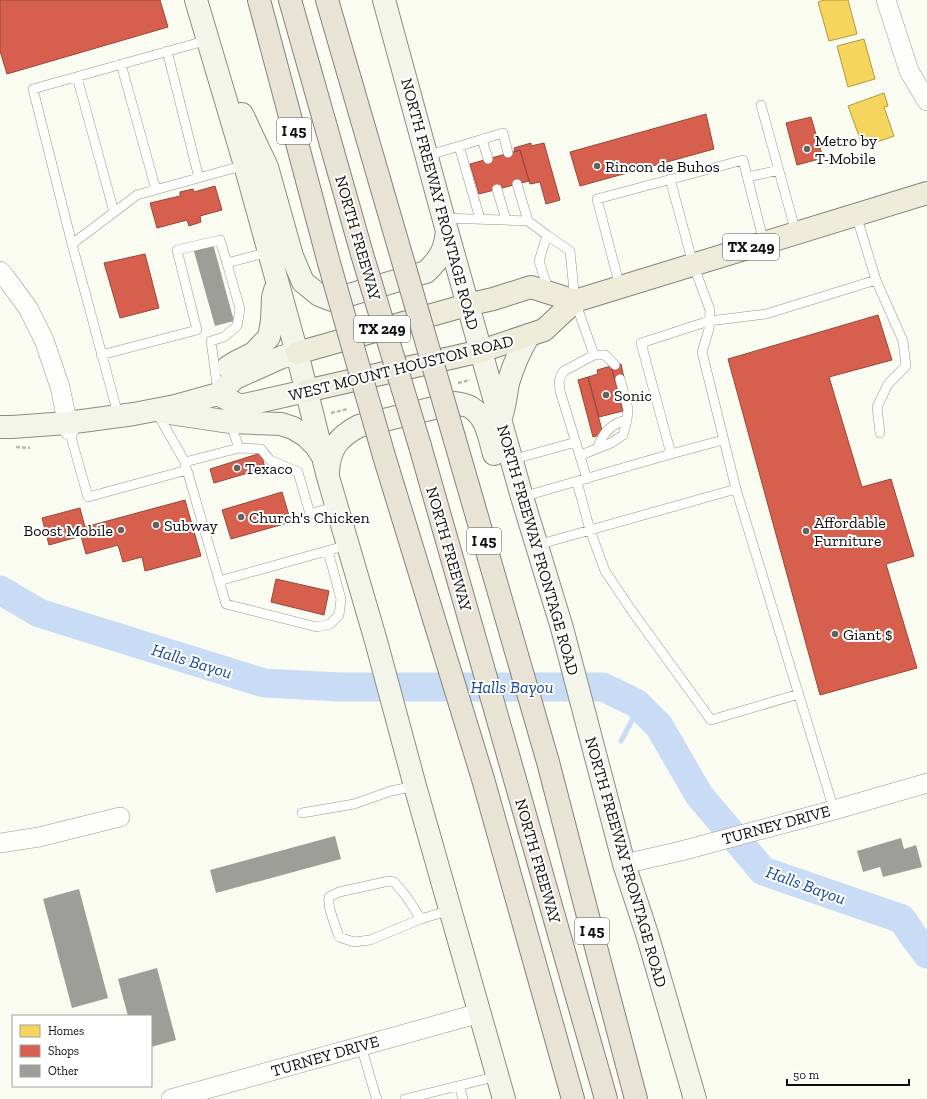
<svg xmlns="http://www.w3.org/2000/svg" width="927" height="1099" viewBox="0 0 927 1099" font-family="'Zilla Slab',serif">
<rect width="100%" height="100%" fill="#fafcf2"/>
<path fill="#f6d55c" stroke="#b09945" d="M824,0H848L857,34L829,41L818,2Z
M864,39L875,79L848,87L837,46Z
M884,93L888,106L884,107L894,136L863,147L848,106Z"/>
<path fill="#d6604d" stroke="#9a473a" d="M0,0H160L168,27L7,74L0,51Z
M706,114L714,149L580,186L570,152Z
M811,117L823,158L797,165L786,123Z
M531,143V146L544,143L560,200L546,204L540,182L530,184L520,150L515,152L514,148Z
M520,150L529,181L479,194L470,164Z
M215,186L222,210L200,216L201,222L189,226L187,220L157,228L150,203L180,196V192L193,189L194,192Z
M145,254L159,308L120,318L104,263Z
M878,315L892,360L829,377L862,487L891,479L914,556L886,564L917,668L820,695L728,359Z
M621,364L624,378L615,380L611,366Z
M611,366L623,411L599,417L588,377L598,374L597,370Z
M588,377L603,434L593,437L578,380Z
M261,453L265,468L214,483L210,469Z
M282,492L291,522L231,539L222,510Z
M185,500L201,556L145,571L142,557L123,562L118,545L86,554L81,536L49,545L42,518L80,508L85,527Z
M276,579L329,591L324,615L271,602Z"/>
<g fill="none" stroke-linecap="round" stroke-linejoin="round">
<path stroke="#c9dcf5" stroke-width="5" d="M621,741L639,707"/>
<path stroke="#c9dcf5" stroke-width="29" d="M0,590L39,613L264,683L340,687H603L636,703L659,726L699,795L763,871L902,919L914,937L927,954"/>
</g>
<path fill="#9e9e98" d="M213,244L234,321L215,326L193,248Z
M335,836L341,859L216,893L210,870Z
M901,838L904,849L916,845L922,867L883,877L880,867L863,872L857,851Z
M79,889L108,998L72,1008L43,899Z
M157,968L176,1040L151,1047V1016H128L118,979Z"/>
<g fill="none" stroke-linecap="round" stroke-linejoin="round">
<g stroke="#949591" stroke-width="10">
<path id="service" d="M167,51L199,178
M121,64L156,190
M77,77L114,212
M761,105L796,233
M482,139L488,159
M459,146L480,219
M426,156L503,133L508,153
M748,177L779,170
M670,179L693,264L710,310L709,329L702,352L736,489
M517,184L528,221
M497,189L506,220
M443,218L528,221L547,235L570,251L575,301L594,355L564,371C558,378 559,383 560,391L587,479
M547,235L539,261L549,292
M72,244L33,89L208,40
M876,280L903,341L906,366L888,384L877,407L880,433
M620,287L597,199L743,160L764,243
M101,355L197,330L177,250L220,240L227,263L269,252
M594,355H605L615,365
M218,392L211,341L224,337L237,326L240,309L227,263
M116,407L72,244L137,195L245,165
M157,413L185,462L186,467
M230,422L239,448
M69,430L88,497L187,470L226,604L317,627L330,624L339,615L341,599L328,551
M597,449C602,434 611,423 627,420
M671,454L723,440
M581,455L611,443L623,435L627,420L628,409L620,379
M511,460L576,442
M185,462L239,448L261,449L270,460L298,472L310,514L336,506
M577,482L590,530L605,571L632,611L711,720L799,694
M522,497L671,454L641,343L709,321L766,314L876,280L856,215
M537,545L736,489L834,810
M219,581L348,545
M302,813L354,804L391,791L415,786
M421,919L406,896L394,882L389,881L339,892L329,897C327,908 336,926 339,937L354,942L370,940L421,919L450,910
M361,1046L376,1097L377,1099
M459,1086L463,1099
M405,1099L498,1076"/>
</g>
<g stroke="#949591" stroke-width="20">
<path id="minor" d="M886,0L909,71L927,101
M0,271L6,278L28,308L44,340L60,387L69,430
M0,843L39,837L120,817
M624,864L681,851L834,810L927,783
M171,1099L480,1013"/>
</g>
<g stroke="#8b8c87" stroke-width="24">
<path id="secondary" d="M196,0L245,165L297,353L328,477L376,641L415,786L504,1099
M384,0L447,231L522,497L562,628L624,864L647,934L695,1099
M242,114L267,167L292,256L303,282L319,295L332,300L426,272C440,259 445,250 447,231
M228,367L236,362L254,353L269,337L272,321L273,297L275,290
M218,394L240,406L306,391
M163,412L230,422L281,424L293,428L306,436L316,446L321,454
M501,417C505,406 506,394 508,383C513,366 520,350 529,335
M0,427H12L67,423L134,414L175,406L218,394L235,378L282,357L297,353
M328,473C329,449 338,437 359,426L455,403C460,404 466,405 470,407C487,417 489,437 494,454"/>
</g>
<g stroke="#82827e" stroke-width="24">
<path id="primary" d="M297,353L467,305L493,299L531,287L575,301
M306,391L481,351L544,330L575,301L927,193"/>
</g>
<g stroke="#82827e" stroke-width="24">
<path id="motorway" d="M259,0L329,263
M290,0L362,254
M327,0L398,244
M454,437L548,762L597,951L636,1099
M420,446L606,1099
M384,456L483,779L573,1099"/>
</g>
<path stroke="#b8b8b6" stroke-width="2.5" stroke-dasharray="4 2" stroke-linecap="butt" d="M458,383L470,380
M331,413L348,409
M16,447L30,448"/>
<use href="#service" stroke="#fefffd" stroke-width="9"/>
<use href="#minor" stroke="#fefffd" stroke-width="19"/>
<use href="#secondary" stroke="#f4f5ea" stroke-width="22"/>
<use href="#primary" stroke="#ececd9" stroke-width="22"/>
<use href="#motorway" stroke="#e9e3d5" stroke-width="22"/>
<g stroke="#82827e" stroke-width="24" stroke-linecap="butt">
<path id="motorway-bridge" d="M398,244L454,437
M362,254L420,446
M329,263L384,456"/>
</g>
<use href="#motorway-bridge" stroke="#e9e3d5" stroke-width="22"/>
</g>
<g fill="#61615e" stroke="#fff" stroke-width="1.5">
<circle cx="807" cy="149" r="4"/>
<circle cx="597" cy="166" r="4"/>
<circle cx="606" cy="395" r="4"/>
<circle cx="237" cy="468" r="4"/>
<circle cx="241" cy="517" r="4"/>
<circle cx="156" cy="525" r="4"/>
<circle cx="121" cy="530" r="4"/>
<circle cx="806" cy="531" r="4"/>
<circle cx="835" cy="634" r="4"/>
</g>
<g text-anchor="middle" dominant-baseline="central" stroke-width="4" stroke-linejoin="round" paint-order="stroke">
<g fill="#fff" stroke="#565656" stroke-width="1">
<rect x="277" y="118" width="34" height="26" rx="3"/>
<rect x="723" y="234" width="56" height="26" rx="3"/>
<rect x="354" y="316" width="56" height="26" rx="3"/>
<rect x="467" y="528" width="34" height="26" rx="3"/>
<rect x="575" y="918" width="34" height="26" rx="3"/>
</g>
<g font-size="15" font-weight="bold" fill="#0e0e0e">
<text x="294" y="131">I 45</text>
<text x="751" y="247">TX 249</text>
<text x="382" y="329">TX 249</text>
<text x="484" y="541">I 45</text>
<text x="592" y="931">I 45</text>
</g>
<g font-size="16" fill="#0e0e0e" stroke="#fff" text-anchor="start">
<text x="815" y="140">Metro by<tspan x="815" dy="18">T-Mobile</tspan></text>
<text x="605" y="166">Rincon de Buhos</text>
<text x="614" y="395">Sonic</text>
<text x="245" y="468">Texaco</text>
<text x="249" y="517">Church's Chicken</text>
<text x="814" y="522">Affordable<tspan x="814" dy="18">Furniture</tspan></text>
<text x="164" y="525">Subway</text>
<text x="113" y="530" text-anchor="end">Boost Mobile</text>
<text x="843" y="634">Giant $</text>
</g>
<g font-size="16" fill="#0e0e0e" stroke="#fff">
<text transform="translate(440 204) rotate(75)">NORTH FREEWAY FRONTAGE ROAD</text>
<text transform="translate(358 238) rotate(74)">NORTH FREEWAY</text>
<text transform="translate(401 368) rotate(-14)">WEST MOUNT HOUSTON ROAD</text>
<text transform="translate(449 549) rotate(74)">NORTH FREEWAY</text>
<text transform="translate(538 550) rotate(74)">NORTH FREEWAY FRONTAGE ROAD</text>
<text transform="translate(776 825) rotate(-15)">TURNEY DRIVE</text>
<text transform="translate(538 861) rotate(74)">NORTH FREEWAY</text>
<text transform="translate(626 862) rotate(74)">NORTH FREEWAY FRONTAGE ROAD</text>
<text transform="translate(325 1056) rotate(-16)">TURNEY DRIVE</text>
</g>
<g font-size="17" font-style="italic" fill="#17469f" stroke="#fff">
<text transform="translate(192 661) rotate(17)">Halls Bayou</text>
<text x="512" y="687">Halls Bayou</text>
<text transform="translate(806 885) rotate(20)">Halls Bayou</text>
</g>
</g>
<rect x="12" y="1015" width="140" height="72" fill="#ffffff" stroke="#9f9f9f"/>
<rect x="20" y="1025" width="20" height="12" fill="#f6d55c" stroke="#9f9f9f"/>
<text x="48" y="1035" font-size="12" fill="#0e0e0e">Homes</text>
<rect x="20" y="1045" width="20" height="12" fill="#d6604d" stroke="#9f9f9f"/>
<text x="48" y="1055" font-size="12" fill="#0e0e0e">Shops</text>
<rect x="20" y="1065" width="20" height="12" fill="#9e9e98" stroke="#9f9f9f"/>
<text x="48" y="1075" font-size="12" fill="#0e0e0e">Other</text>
<path d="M787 1079v6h122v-6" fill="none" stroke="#0e0e0e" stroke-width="2"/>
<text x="793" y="1079" font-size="12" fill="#0e0e0e" stroke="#ffffff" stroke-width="3" paint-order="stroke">50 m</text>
</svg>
